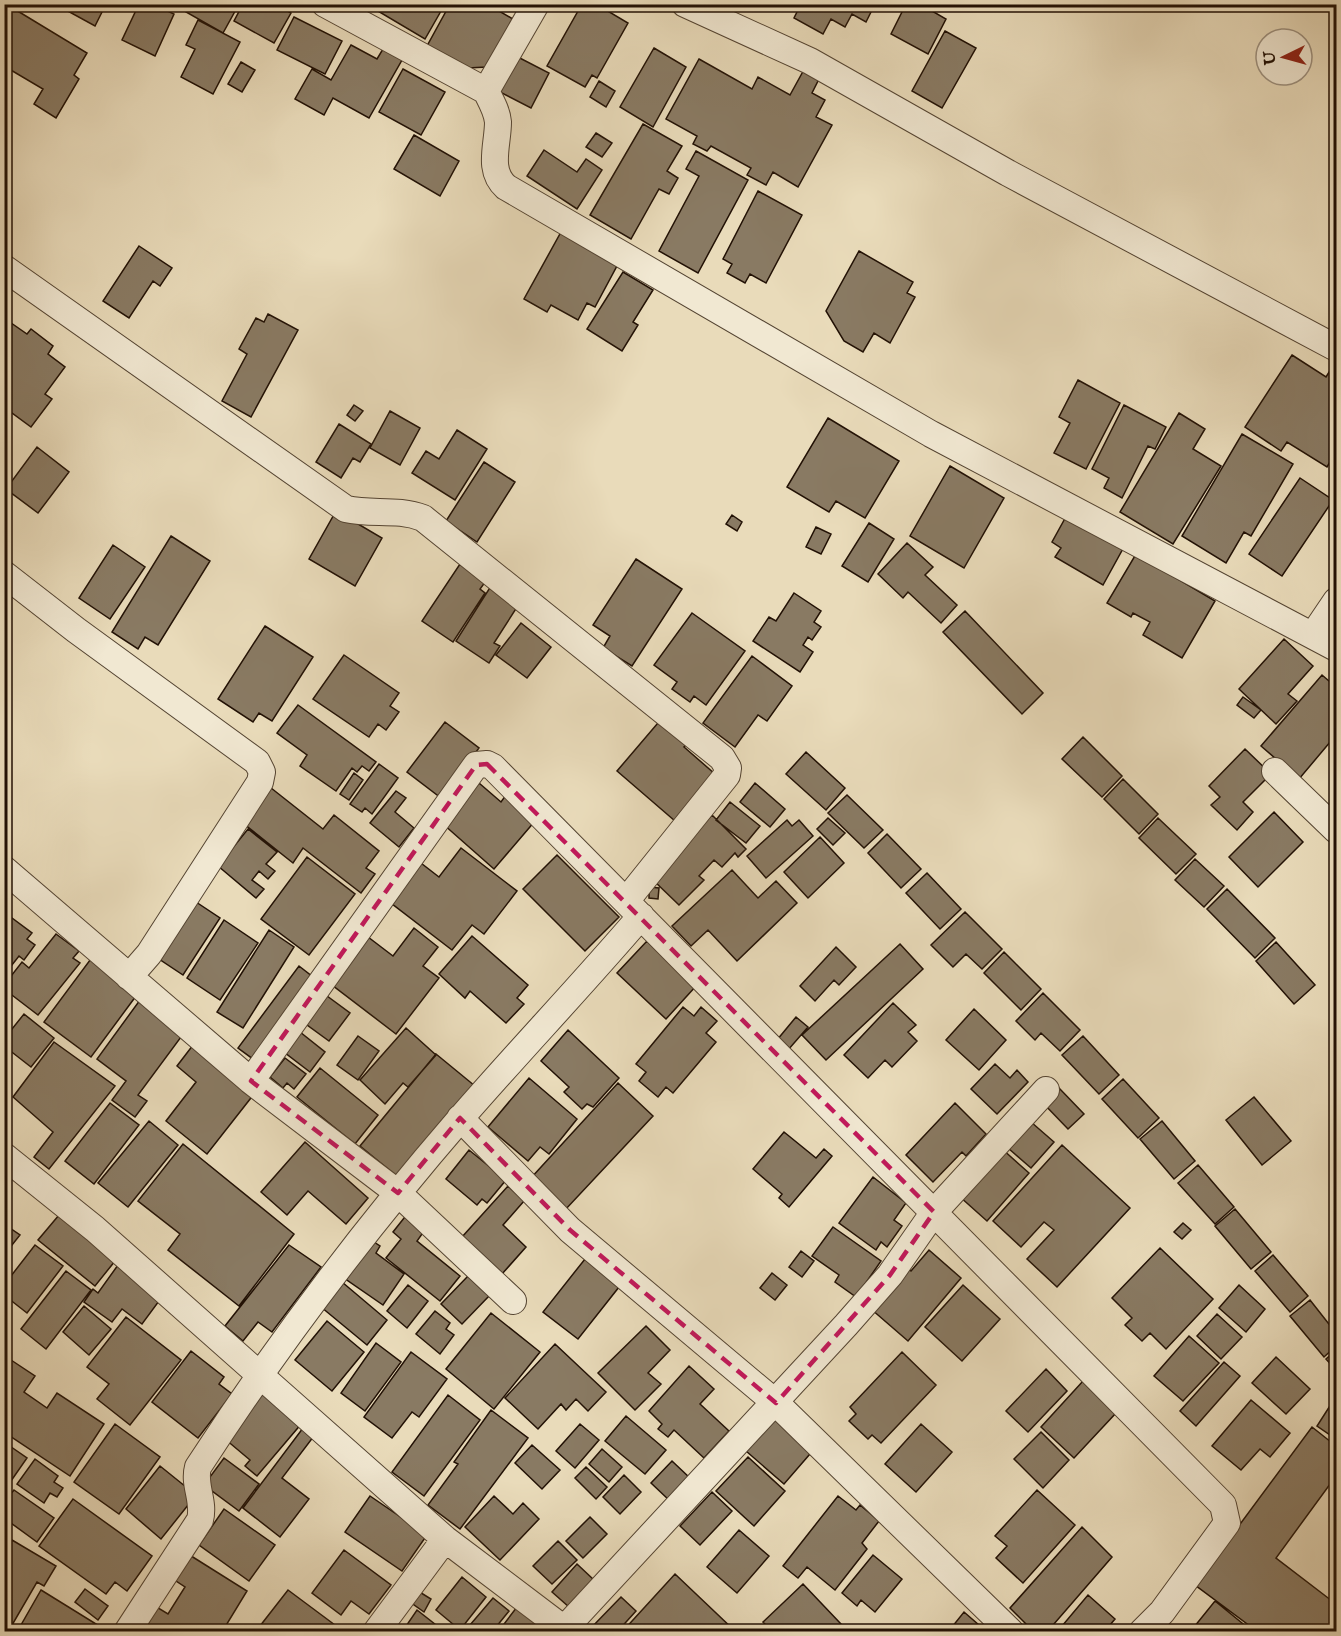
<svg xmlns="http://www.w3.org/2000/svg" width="1341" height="1636" viewBox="0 0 1341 1636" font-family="'IM FELL English',serif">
<rect width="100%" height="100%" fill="#e9dbba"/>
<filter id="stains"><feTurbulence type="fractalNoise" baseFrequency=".00333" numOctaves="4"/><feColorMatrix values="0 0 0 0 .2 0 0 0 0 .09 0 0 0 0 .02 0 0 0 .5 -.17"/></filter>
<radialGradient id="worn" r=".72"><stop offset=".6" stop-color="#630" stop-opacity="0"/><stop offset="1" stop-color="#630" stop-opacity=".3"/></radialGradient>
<path fill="#897a63" stroke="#221105" stroke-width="1.5" d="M55,4H106L95,26Z
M139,4H153L174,14L155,56L122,40Z
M190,4H239L223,33L186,12Z
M243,4H276L291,13L274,43L234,21Z
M366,4H445L425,39Z
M450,4H487L513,19L487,67L467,68L427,46Z
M582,4H596L628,23L597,78L592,75L585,87L547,66Z
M801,4H875L866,22L852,14L845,27L831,19L823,34L794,18Z
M906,4H920L946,19L928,54L891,34Z
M11,7L87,53L74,75L79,79L56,118L34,104L43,89L4,66V19Z
M294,17L342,41L325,74L277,50Z
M198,20L240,42L213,94L181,77L195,49L186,45Z
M945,31L976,48L942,108L912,91Z
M351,45L377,59L383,49L402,60L369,118L333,98L324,115L295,99L312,69L331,80Z
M654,48L686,67L653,127L620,107Z
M512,54L549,73L531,108L494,89Z
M699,59L752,89L758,77L790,95L806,66L821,75L812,93L825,100L816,117L832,125L798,187L773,172L766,185L747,175L751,168L711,146L707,151L693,144L697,136L666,119Z
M241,62L255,70L242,92L228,84Z
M403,69L445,92L421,135L379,112Z
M599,81L615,91L606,107L590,97Z
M643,124L682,146L667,171L678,178L669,194L659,189L631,239L590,215Z
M596,133L612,143L602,157L586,147Z
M414,135L459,161L440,196L394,169Z
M544,150L577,172L586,159L602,170L577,209L527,176Z
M696,151L748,180L698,273L659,251L699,176L686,169Z
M758,191L802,215L766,283L750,274L745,283L727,273L732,264L723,259Z
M561,232L618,264L595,307L587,303L578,320L551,305L547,312L524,299Z
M139,246L172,268L160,286L153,281L129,318L103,301Z
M859,251L913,282L907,293L915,297L890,343L874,333L863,352L844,341L826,311Z
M623,272L653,290L633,322L638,325L622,351L587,329Z
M268,314L298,330L251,417L222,401L247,354L239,349L256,318L264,322Z
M4,318L27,334L31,329L53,346L48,354L65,367L45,394L52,399L31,427L4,407Z
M1292,355L1326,377L1331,369L1336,372V452L1327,467L1287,442L1281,451L1245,427Z
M1078,380L1120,403L1086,469L1054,453L1070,423L1059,417Z
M354,405L363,411L355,421L347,415Z
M1124,405L1166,427L1155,449L1148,446L1122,498L1104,488L1109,478L1092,469Z
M390,411L420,428L400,465L370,448Z
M1179,413L1205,429L1193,449L1221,466L1173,544L1120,512Z
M828,418L899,461L865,518L836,501L829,512L787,487Z
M339,424L371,444L360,462L353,458L341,478L316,462Z
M457,430L487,449L455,500L412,473L426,451L439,459Z
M1242,434L1293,464L1251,536L1244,532L1226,563L1182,536Z
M37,447L69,472L38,513L6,489Z
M484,462L515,482L477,542L446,521Z
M950,466L1004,498L964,568L910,536Z
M1300,478L1333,500L1282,576L1249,554Z
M336,511L382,538L355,586L309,559Z
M1068,513L1125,545L1103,585L1055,557L1061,548L1052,542Z
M732,515L742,522L737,531L726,524Z
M869,523L894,539L868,582L842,566Z
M816,527L831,534L821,554L806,547Z
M171,536L210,561L158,645L145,637L138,649L112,632Z
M907,543L933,567L925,575L957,605L941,623L908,592L903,598L878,574Z
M113,545L145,567L110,619L79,598Z
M1136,554L1215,601L1182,658L1143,635L1150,622L1133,613L1131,617L1107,603Z
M636,559L682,589L632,666L603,648L610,636L593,625Z
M460,564L486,581L480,589L485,593L453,642L422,621Z
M491,586L519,604L494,643L500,646L489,663L456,641Z
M794,593L821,611L814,622L821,627L812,640L808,637L803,645L813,652L800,672L753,641L769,617L776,621Z
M965,611L1043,693L1022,714L943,632Z
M692,613L745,651L706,705L694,696L690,702L672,689L677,682L654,665Z
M521,623L551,647L527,678L496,655Z
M265,626L313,657L272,721L259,713L253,722L218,699Z
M1284,639L1313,666L1288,694L1297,701L1276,724L1239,689Z
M344,655L399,693L390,706L399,712L386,730L378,724L369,737L313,699Z
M752,656L792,686L767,721L758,715L735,747L703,723Z
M1322,675L1336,687V735L1299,779L1261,746Z
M1243,697L1261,710L1254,718L1237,705Z
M298,705L376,762L369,771L362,766L357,772L352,768L336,791L300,766L307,755L277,733Z
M663,717L690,740L684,747L715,774L675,821L617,771Z
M445,722L479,748L441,798L407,772Z
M1083,737L1122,776L1102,797L1062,759Z
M1245,749L1271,774L1243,802L1253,812L1237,830L1211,805L1220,797L1209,786Z
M806,752L845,788L826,810L786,774Z
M379,764L398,778L372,814L365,808L362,812L350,804Z
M354,773L363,780L349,800L340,794Z
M1123,779L1158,814L1139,834L1104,799Z
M479,783L501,802L506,795L535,821L494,869L443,824Z
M755,783L785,809L770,827L740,802Z
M266,784L323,829L334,815L379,851L366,868L375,874L361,893L303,848L293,863L239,820Z
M396,791L406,798L395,812L414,828L399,847L370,823Z
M847,795L883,830L864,848L828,813Z
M730,802L760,826L746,843L716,820Z
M1274,812L1303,842L1258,887L1229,857Z
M712,815L746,849L738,857L735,853L722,867L714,860L699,876L704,880L679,905L651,878Z
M828,818L845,833L833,845L817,829Z
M1158,818L1196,854L1176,874L1139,838Z
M787,820L792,826L799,820L813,836L766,878L747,856Z
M248,829L277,852L266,864L275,871L268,879L259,871L252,880L264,889L256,898L218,866Z
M887,834L921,869L901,888L868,853Z
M820,837L844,863L808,898L784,872Z
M461,848L517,891L484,934L472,925L452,950L387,900L417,860L439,877Z
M557,855L619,917L585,951L523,889Z
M307,857L355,894L309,955L261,919Z
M1195,859L1224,886L1204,907L1175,880Z
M732,870L758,898L776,881L797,903L737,961L708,930L691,946L672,926Z
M927,873L961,909L940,929L906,893Z
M649,887L659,888L658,899L649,898Z
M1227,889L1275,938L1255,958L1207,909Z
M190,898L220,918L183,975L153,955Z
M4,912L32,933L27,939L35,945L24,960L19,956L4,975Z
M965,912L1002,949L982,969L966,954L953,967L931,945Z
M224,920L258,943L220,1000L187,978Z
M414,928L438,947L423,966L439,978L396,1034L332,985L368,937L393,956Z
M269,930L294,947L243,1028L217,1012Z
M56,934L79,951L73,958L80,963L38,1015L4,989V985L22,962L29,968Z
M472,936L528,985L517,998L524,1004L506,1023L470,991L465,998L439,974Z
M647,941L696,986L666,1019L617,973Z
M1276,942L1315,985L1294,1004L1256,961Z
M900,944L923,969L826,1060L802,1035Z
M836,947L856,967L839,985L834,980L815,1001L800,986Z
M1004,952L1041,989L1021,1010L984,973Z
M93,956L136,996L91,1057L44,1022Z
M299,966L313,977L257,1062L238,1048Z
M323,993L350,1013L329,1041L303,1022Z
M1043,993L1080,1030L1060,1051L1041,1033L1035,1040L1016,1021Z
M140,1000L184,1033L138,1095L147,1101L135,1117L112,1100L126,1081L97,1059Z
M893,1003L916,1025L908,1032L917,1041L892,1067L885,1060L868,1078L844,1055Z
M683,1007L694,1016L701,1007L717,1021L706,1033L716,1042L673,1093L666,1087L658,1097L639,1081L646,1072L636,1064Z
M974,1009L1006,1040L979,1070L946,1040Z
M24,1014L54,1038L31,1067L4,1046V1039Z
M796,1017L808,1027L788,1050L777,1040Z
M295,1028L325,1052L310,1072L280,1049Z
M406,1028L436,1055L408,1087L403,1083L385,1104L360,1080Z
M568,1030L619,1078L593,1107L587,1104L582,1109L564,1092L569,1087L541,1061Z
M358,1036L379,1051L358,1080L337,1065Z
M1083,1036L1119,1075L1099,1094L1062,1055Z
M54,1042L115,1086L49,1169L34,1157L53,1132L13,1097Z
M193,1045L254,1094L207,1154L166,1121L196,1082L177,1066Z
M436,1054L475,1086L399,1178L360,1146Z
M285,1058L306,1074L294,1089L287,1083L283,1088L270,1077Z
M995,1064L1010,1078L1017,1070L1028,1082L997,1114L971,1089Z
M320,1068L378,1115L355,1144L297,1097Z
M529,1078L577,1119L549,1154L540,1147L528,1161L488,1127Z
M1123,1079L1159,1118L1138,1138L1102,1099Z
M618,1083L653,1116L565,1210L531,1178Z
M1059,1088L1084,1114L1068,1129L1043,1103Z
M1254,1097L1291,1141L1262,1165L1226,1120Z
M110,1103L139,1125L94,1184L65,1161Z
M955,1103L986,1134L966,1156L962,1152L933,1182L906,1155Z
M149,1121L178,1145L128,1207L98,1183Z
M1162,1121L1195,1161L1174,1179L1140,1139Z
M1031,1122L1054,1142L1031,1168L1008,1148Z
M784,1132L816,1158L824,1149L832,1156L789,1207L779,1198L782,1194L753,1169Z
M305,1142L368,1198L346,1224L308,1191L287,1215L261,1192Z
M183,1144L294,1234L239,1306L168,1250L180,1234L138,1201Z
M1062,1145L1130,1208L1057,1287L1027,1259L1054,1230L1044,1222L1021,1247L993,1221Z
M1001,1148L1029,1173L987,1221L959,1196Z
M469,1150L506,1180L487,1203L482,1199L477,1205L446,1179Z
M1198,1165L1234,1207L1215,1224L1178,1183Z
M873,1177L906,1203L894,1220L902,1226L887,1247L881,1242L876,1250L839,1223Z
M508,1186L524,1201L503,1225L526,1247L502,1274L462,1237Z
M1235,1209L1271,1252L1251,1269L1215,1226Z
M408,1213L427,1227L417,1241L460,1276L440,1301L386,1258L401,1239L393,1232Z
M59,1215L115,1261L95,1286L38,1240Z
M1183,1223L1191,1230L1182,1239L1174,1232Z
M4,1224L20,1235L4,1255Z
M833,1227L881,1261L856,1297L835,1282L839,1275L812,1256Z
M371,1240L380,1246L376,1253L404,1274L383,1305L344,1278Z
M35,1245L63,1266L27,1313L4,1295V1285Z
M289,1245L321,1267L272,1332L258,1322L243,1341L225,1326Z
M1160,1248L1213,1299L1166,1349L1150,1333L1142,1341L1125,1325L1132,1318L1112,1298Z
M929,1250L961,1278L908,1341L871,1309L906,1267L911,1271Z
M801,1251L814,1261L802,1277L789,1267Z
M1273,1255L1308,1296L1290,1312L1255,1271Z
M585,1259L619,1287L578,1339L543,1312Z
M118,1265L162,1297L142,1324L122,1309L112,1322L84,1302L93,1289L98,1293Z
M66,1271L91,1290L46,1349L21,1329Z
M772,1273L787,1285L775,1300L760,1288Z
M468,1276L489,1296L462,1324L441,1304Z
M342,1282L387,1320L367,1345L321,1307Z
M408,1285L428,1301L407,1328L387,1311Z
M963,1285L1000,1319L962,1361L925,1327Z
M1239,1285L1265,1309L1246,1332L1219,1308Z
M1310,1300L1336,1333V1346L1324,1357L1290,1316Z
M84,1306L111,1329L89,1355L63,1332Z
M435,1311L450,1323L446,1329L454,1335L440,1354L416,1334Z
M491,1313L540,1352L494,1409L446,1369Z
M1217,1314L1242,1337L1221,1359L1197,1336Z
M126,1317L181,1360L130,1425L97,1399L109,1384L87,1367Z
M327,1321L364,1352L332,1391L295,1360Z
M646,1326L670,1350L648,1373L661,1384L635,1410L598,1373Z
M1189,1336L1219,1363L1183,1401L1154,1376Z
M376,1343L401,1362L365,1411L341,1393Z
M555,1344L606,1392L588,1411L576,1399L566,1410L561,1404L538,1429L505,1398Z
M1336,1350V1370L1326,1359Z
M191,1351L224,1377L219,1384L232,1394L198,1438L152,1402Z
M411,1352L447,1379L419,1417L412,1412L392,1438L364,1417Z
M902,1352L936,1385L881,1443L872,1435L868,1439L849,1421L856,1414L850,1407Z
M1276,1357L1310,1389L1286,1414L1252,1383Z
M8,1358L35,1376L24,1392L47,1408L57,1393L104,1424L70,1476L4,1432V1363Z
M1224,1362L1240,1376L1196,1426L1180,1411Z
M689,1366L714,1389L700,1404L729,1431L704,1458L674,1430L668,1437L658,1429L662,1424L649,1411Z
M1046,1369L1067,1391L1028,1432L1006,1411Z
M1083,1381L1116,1413L1074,1458L1041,1427Z
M265,1391L302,1423L257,1476L245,1466L250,1460L225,1439Z
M448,1395L480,1420L424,1496L392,1472Z
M1335,1398L1336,1399V1439L1317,1426Z
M1251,1400L1290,1433L1270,1457L1260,1449L1241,1470L1212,1446Z
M491,1410L528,1438L460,1529L428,1505L458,1464L454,1462Z
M778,1414L816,1447L784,1484L746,1451Z
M626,1416L666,1450L645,1474L605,1441Z
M115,1424L160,1457L119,1514L74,1482Z
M580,1424L599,1440L575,1468L556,1451Z
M921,1424L952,1452L916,1492L885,1464Z
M1312,1427L1336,1446V1476L1276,1558L1336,1604V1632H1258L1195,1585Z
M303,1428L314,1436L282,1478L309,1499L280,1537L243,1508Z
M1041,1432L1069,1460L1043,1488L1014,1459Z
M4,1442L27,1458L4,1491Z
M532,1445L560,1470L542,1489L515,1463Z
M602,1449L622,1467L609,1482L589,1464Z
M748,1457L785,1491L754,1526L716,1491Z
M224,1458L259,1484L239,1511L204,1485Z
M35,1459L58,1476L54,1482L63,1488L57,1497L50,1493L44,1503L17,1484Z
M672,1461L691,1479L670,1501L651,1483Z
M160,1466L196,1495L161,1539L126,1509Z
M586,1467L607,1487L596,1499L575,1478Z
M624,1475L641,1492L620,1514L603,1497Z
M14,1490L54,1518L37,1542L4,1518V1502Z
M1037,1490L1075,1525L1023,1583L996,1558L1007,1546L995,1536Z
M712,1492L732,1511L700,1545L680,1526Z
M370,1496L427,1535L402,1571L345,1532Z
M494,1496L513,1514L523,1503L539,1519L500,1560L465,1527Z
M838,1496L856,1510L860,1505L879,1521L862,1543L867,1549L835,1590L807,1567L798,1578L783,1566Z
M73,1499L152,1556L127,1591L115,1582L106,1594L39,1546Z
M224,1509L275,1545L249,1581L199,1545Z
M590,1517L607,1534L583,1558L566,1541Z
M1082,1527L1112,1557L1047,1632H1034L1010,1608Z
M739,1530L769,1556L737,1593L707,1567Z
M12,1540L56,1566L44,1586L37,1582L8,1632H4V1553Z
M558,1541L577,1560L552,1584L533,1566Z
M344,1550L391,1585L369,1614L351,1601L341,1615L312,1593Z
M188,1554L247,1591L222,1632H139L155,1606L168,1614L185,1587L173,1579Z
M873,1555L902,1579L875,1612L861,1600L857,1606L842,1593Z
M577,1564L594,1580L569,1607L552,1592Z
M675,1574L736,1632H622Z
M462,1577L486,1597L460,1630L436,1610Z
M803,1584L841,1624L833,1632H772L763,1622Z
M85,1589L108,1606L98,1620L75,1602Z
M41,1590L109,1632H17Z
M288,1590L343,1631L342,1632H267L260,1626Z
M418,1591L431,1599L424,1612L410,1602Z
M1088,1595L1115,1619L1104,1632H1057Z
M621,1597L636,1611L617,1632H593L590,1629Z
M493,1598L509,1611L492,1632H464Z
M1215,1601L1253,1632H1190Z
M520,1603L555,1632H498Z
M417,1610L445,1632H402Z
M964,1612L987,1632H948Z"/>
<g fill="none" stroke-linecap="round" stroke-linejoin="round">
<g stroke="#544432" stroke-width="28">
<path id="street" d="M325,4L486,91C491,101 497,111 498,122C498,145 487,170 506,187L931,434L1336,648
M685,4L810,61L1008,173L1336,348
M486,91L536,4
M4,268L346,509C372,515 397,508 423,518L722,758L728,768L727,775L626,901
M4,574L76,630L257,762L262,772L260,782L149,954L129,977
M1313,635L1336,601
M1275,771L1336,830
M4,869L251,1081L398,1193L513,1301
M251,1081L476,765L487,764L493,767L1223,1505L1227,1523L1162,1612L1142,1632
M460,1118L570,1230L776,1403L1011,1632
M4,1156L95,1229L445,1539L568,1632
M565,1628L846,1325L890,1275L934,1212L1046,1090
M127,1632L200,1520C205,1501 193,1485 198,1467C277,1345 365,1229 460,1119C519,1051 582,985 641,916
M376,1632L445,1539"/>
</g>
<use href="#street" stroke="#f1e8d2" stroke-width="26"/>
</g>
<path fill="none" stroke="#c2185b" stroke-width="4.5" stroke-dasharray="12 8" stroke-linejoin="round" d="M487,764L934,1212L890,1275L776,1403L570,1230L460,1118L398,1193L251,1081L476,765Z"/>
<rect width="1341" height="1636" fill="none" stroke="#e9dbba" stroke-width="24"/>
<rect x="6" y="6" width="1329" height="1624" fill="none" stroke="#221105" stroke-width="3"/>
<rect x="12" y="12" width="1317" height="1612" fill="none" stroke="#221105" stroke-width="1.5"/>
<g transform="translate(1284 57) rotate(265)"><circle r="28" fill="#f1e8d2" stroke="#9e9280" stroke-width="1.5"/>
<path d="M0-4.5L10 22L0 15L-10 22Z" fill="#8f2418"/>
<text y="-9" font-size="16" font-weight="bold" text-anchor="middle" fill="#221105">U</text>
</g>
<rect width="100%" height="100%" filter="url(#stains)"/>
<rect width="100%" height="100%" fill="url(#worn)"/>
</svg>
